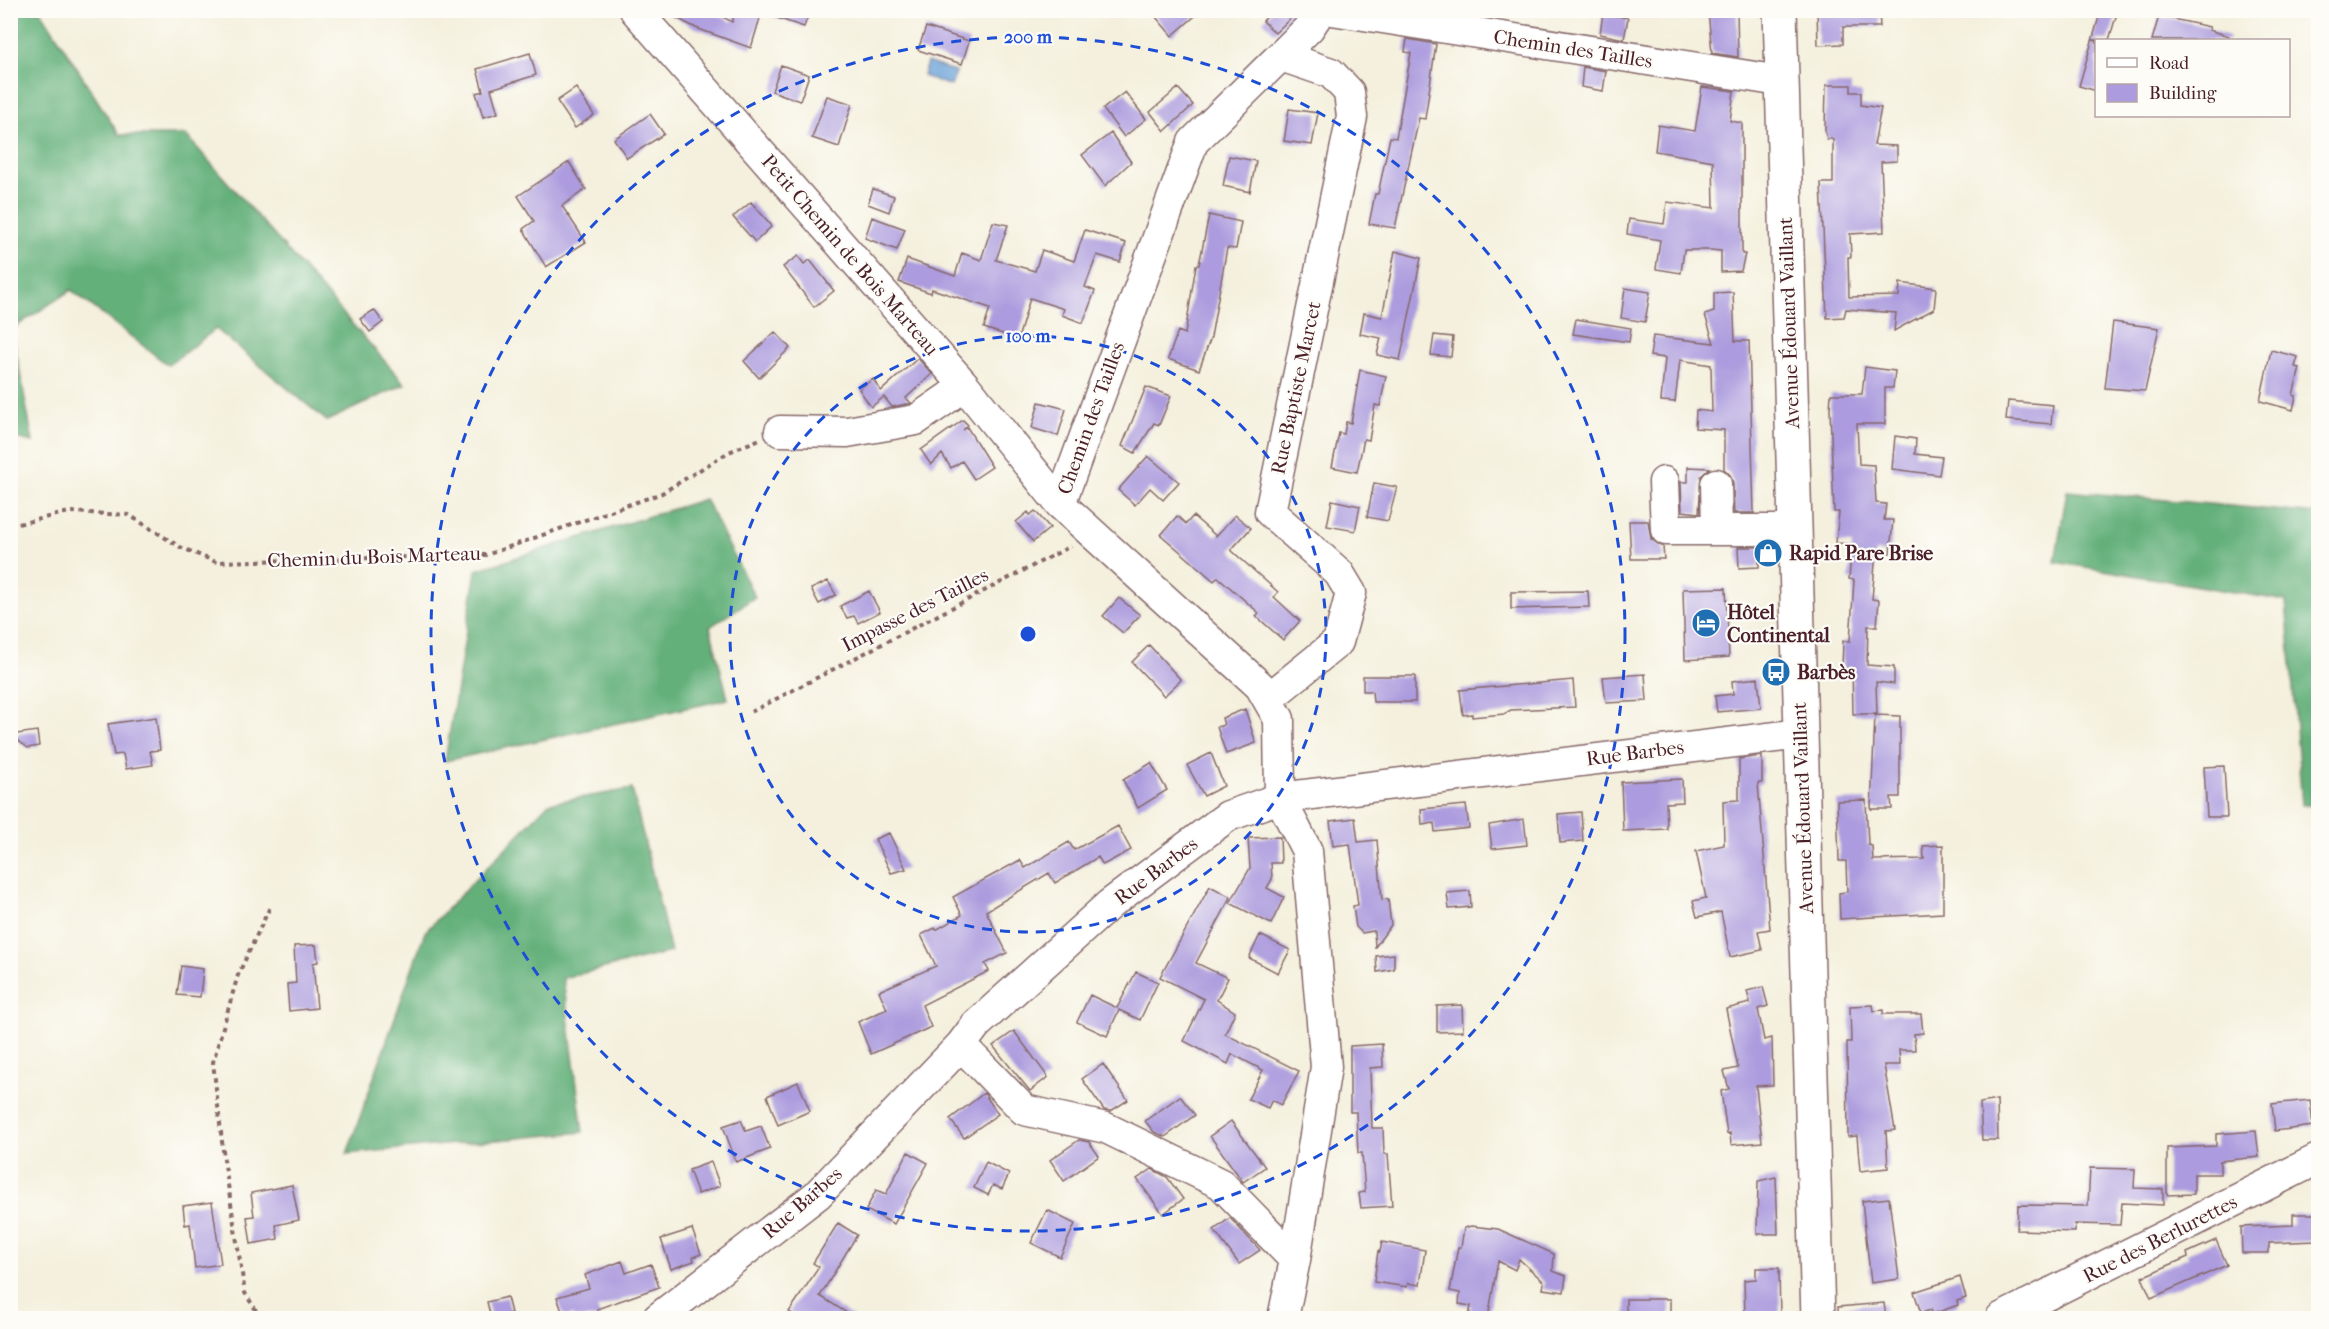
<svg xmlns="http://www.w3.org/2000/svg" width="2329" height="1329" viewBox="0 0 2329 1329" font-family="'IM FELL French Canon',serif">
<rect width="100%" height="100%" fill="#fdfcf7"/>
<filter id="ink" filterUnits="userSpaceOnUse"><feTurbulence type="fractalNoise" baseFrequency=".0167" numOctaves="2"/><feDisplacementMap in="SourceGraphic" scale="12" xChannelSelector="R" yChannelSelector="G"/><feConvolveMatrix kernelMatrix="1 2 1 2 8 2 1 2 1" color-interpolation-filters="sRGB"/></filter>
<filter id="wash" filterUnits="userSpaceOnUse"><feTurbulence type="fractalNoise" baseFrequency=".008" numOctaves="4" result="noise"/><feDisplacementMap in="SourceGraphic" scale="24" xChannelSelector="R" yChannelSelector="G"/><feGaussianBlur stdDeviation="1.35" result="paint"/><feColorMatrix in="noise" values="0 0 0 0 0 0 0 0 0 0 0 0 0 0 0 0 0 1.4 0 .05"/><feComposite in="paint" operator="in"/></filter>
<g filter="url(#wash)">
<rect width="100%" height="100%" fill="#f4f0dd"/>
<path fill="#64b07a" stroke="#576852" stroke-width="1.5" d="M11,10L41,11L119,135H186L405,384L327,421L216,329L168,365L71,290L12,329L33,442L11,437Z
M2067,491L2318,514V806L2302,805L2286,601L2055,562Z
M705,499L755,597L710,627L728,699L445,761L476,570Z
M632,789L671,952L563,978L583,1132L347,1154L425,932L549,803Z"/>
<path fill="#6aa3d9" stroke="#5a6182" stroke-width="1.5" d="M927,62L956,72L951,86L923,76Z"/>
<g id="blocks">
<path fill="#ac9bde" d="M661,10H710L732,22L736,10H748L761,15L751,48L696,28Z
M763,10H810L804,27L762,13Z
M1150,10H1202L1172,36Z
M1273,10H1299L1275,33L1263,21Z
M1708,10H1737L1738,57L1712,53Z
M1817,10L1879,11L1880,27H1843V44L1818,45Z
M2101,10H2118L2109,40H2093L2097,41V91L2079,86Z
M1603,13L1628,18L1624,39L1600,34Z
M2159,16L2210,27L2209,30L2229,36L2228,40H2152Z
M926,27L969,41L962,64L918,50Z
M1407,39L1436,44L1425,119L1419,118L1395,228L1369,224L1375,194H1378L1390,137L1396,138L1411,53L1405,52Z
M530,53L536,75L491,89L498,113L483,117L476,93L483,91L477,69Z
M781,65L809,75L800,101L772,91Z
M1583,67L1606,71L1603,91L1581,87Z
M1826,85H1851V92H1861V105L1881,108L1874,145L1897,146V161L1881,162L1884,232L1850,234L1851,257H1848L1849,297L1899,296L1900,283L1936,288L1934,309L1894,331L1896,313L1846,309L1844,317L1827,318L1821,183H1833V139H1827L1825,130Z
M1702,87L1734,91L1730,121L1742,123V254H1745L1741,271L1721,272V251L1710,250H1684L1681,273L1656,269L1660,240L1627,234L1629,219L1664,224L1667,202L1714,208L1713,161L1655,151L1658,125L1695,131Z
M576,88L594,115L575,128L557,101Z
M1178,88L1193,105L1165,131L1150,112Z
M1125,92L1146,119L1124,137L1103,109Z
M827,96L852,104L839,147L812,138Z
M1289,109L1318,113L1312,145L1284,141Z
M650,114L664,134L627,158L614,139Z
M1111,133L1131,162L1105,186L1082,155Z
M1229,156L1256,161L1250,192L1223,186Z
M569,162L586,189L562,206L586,242L546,267L523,229L534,221L518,196Z
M873,189L894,196L889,212L868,204Z
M751,202L772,226L755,242L733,217Z
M1209,215L1241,222L1236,249L1227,248L1211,337L1199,370L1168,359L1178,331L1185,334L1196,265H1199Z
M872,217L905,229L897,250L865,238Z
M993,222L1008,225L996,260L1035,271L1042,250L1074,261L1085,230L1126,243L1120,262L1097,255L1085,287L1095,291L1083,323L1062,315L1064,309L1030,298L1018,339L984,328L990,308L932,289L931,293L899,282L907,259L955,276L962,253L981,260Z
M1395,251L1421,258L1400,360L1377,355L1381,338L1360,334L1364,313L1382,317Z
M798,256L804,264L810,260L834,291L814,307L783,267Z
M1625,288L1650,292L1645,322L1621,318Z
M1733,292L1735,341H1749L1754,513H1734L1733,483L1730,475L1724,469V430L1695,428L1696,410L1712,412L1711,365L1680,360L1675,402L1661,401L1665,358L1650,356L1653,336L1714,343L1705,315L1714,312V293Z
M374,310L383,322L370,332L360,319Z
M1576,319L1631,328L1629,342L1573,334Z
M2113,322L2159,328L2145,391L2105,388Z
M775,332L790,348L759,378L744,361Z
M1434,335L1453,337L1451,357L1431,355Z
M2271,350L2298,357L2295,367L2300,368L2293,395L2296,396L2293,410L2260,401Z
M918,358L932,374L906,398L911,403L892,407L884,397L871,407L859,389L873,379L881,391Z
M1865,367L1895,371L1893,388H1885V424H1857L1859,464L1874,465L1876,503L1886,504L1884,520H1893L1890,553L1876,552L1872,599L1879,600L1877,626H1868L1867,665L1894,667V684L1876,682L1877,714H1853L1852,668H1842L1843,641H1850L1854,580L1849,579L1852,544L1836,543L1839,512H1834L1830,409L1831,394H1862Z
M1360,370L1386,376L1380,406L1375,405L1369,440L1364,439L1357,472L1332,467L1339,433L1344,434L1346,422L1351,423Z
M1146,387L1171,396L1159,425L1154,423L1135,453L1122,446Z
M2008,401L2053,405L2051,424L2006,420Z
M1039,402L1066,409L1058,436L1032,428Z
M963,420L968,425L963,430L967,427L992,467L974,479L962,461L951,468L942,454L931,465L921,450Z
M1895,436L1916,439L1915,454L1942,457L1939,475L1892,469Z
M1148,456L1179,482L1163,500L1150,488L1135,505L1118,490Z
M1688,467L1710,468L1701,476L1699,513L1682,511L1681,482H1688Z
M1374,483L1397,487L1388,521L1367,517Z
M1332,500L1360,506L1355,531L1327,526Z
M1035,511L1050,528L1033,542L1016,522L1028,512L1030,515Z
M1235,515L1251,528L1231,550L1278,592L1274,597L1300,621L1283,640L1256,616L1259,613L1218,577L1214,581L1161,535L1177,516L1186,524L1193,516L1216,536Z
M1629,521H1648L1651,539L1663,547L1664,559H1631Z
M1738,547H1777V561H1759V567L1739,568Z
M828,581L836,595L819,604L811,589Z
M1726,588L1729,657L1685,660L1683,589Z
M869,591L880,612L858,623L854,616L847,618L840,606Z
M1588,591L1589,607L1511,609V592Z
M1119,598L1140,615L1123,633L1103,616Z
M1149,645L1181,680L1164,696L1132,662Z
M1645,674L1647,701L1606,703L1603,677Z
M1363,676H1415V702H1373L1372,691H1363Z
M1758,678L1761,708L1717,712L1715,696L1733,694L1732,681Z
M1573,680L1575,707L1511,710L1504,714L1472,717V714L1463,715L1460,690Z
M1245,709L1256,743L1226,754L1217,727L1224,725L1222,718Z
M1875,715L1900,716V797H1891L1892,809H1871Z
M156,717L160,750L150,751L153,765L126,769L123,754L114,755L108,724Z
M37,731L39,746L28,748L10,735Z
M1211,753L1224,786L1204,796L1187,765Z
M1762,756V783H1758L1770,929L1758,931L1762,950L1730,957L1721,912L1697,917L1693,901L1706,898L1696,851L1724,845L1723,801L1739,800V759Z
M1151,763L1167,790L1138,808L1123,780Z
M2224,766L2227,817H2207L2204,767Z
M1682,779L1683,802L1666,803L1667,829L1623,831L1621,782Z
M1866,800L1868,845L1872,846L1873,860L1924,859L1923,846L1943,845V913L1840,919L1839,893L1847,892L1846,861H1839L1837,801Z
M1466,805L1469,828L1435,832L1434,823L1422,825L1421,809Z
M1581,812L1583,841L1560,843L1558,814Z
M1355,818L1358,842L1377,840L1382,900L1388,899L1391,925L1375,947L1374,931L1362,933L1356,927L1353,906L1358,905L1350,844L1333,846L1330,821Z
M1524,819L1527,845L1492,849L1489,825Z
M1118,826L1131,850L1103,865L1098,857L1055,883L1049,873L986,911L1007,953L985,964L989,971L922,1005L931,1027L871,1054L858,1022L887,1009L879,991L936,966L921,935L935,928L936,930L962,915L953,897L1020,860L1025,868L1069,842L1074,850Z
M889,833L906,869L891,873L875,839Z
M1280,837L1281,863H1271L1272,879L1267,888L1284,897L1271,924L1230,903L1250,868L1248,838Z
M1210,886L1231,897L1196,963L1228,978L1217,1000L1235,1012L1225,1034L1299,1071L1281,1105L1272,1100L1268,1108L1248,1099L1263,1070L1232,1054L1228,1064L1184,1041L1204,999L1160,977Z
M1470,891L1471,907L1449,909L1447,893Z
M1260,935L1290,950L1278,973L1249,958Z
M316,945L318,962L313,963L317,1008L289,1011L287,984L296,983L294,946Z
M1394,954V969L1377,972L1376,956Z
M181,966L203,969L200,997L177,995Z
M1136,972L1158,982L1140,1020L1119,1010L1107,1036L1077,1022L1090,995L1117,1008Z
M1763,987L1768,1006L1758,1009L1764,1040L1772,1038L1773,1085L1756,1086L1762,1142L1731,1145L1730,1133L1727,1134L1721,1091L1729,1089L1724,1071L1738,1068L1726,1009L1750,1003L1747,991Z
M1462,1005L1463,1031L1437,1032V1006Z
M1873,1005L1874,1011L1883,1010V1014H1921L1923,1033L1914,1034L1915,1050H1899L1900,1065H1884L1895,1130L1886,1131L1888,1168L1860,1171L1857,1136L1848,1137L1847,1042H1851L1850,1006Z
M1014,1031L1048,1077L1030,1091L993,1046Z
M1382,1044L1383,1067L1370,1068L1372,1128H1383L1384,1154H1388L1392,1206L1361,1208L1359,1193L1365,1192L1362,1153H1358L1356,1112H1350V1046Z
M1103,1064L1128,1100L1111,1111L1104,1110L1082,1079Z
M798,1082L810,1111L778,1125L767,1096Z
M984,1093L998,1114L964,1138L950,1119Z
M1180,1096L1195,1115L1165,1137L1154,1132L1145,1121Z
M1997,1100L1998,1140H1982L1980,1103Z
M2310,1100L2313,1126L2275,1131L2272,1104Z
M741,1120L746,1131L761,1126L770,1149L736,1162L723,1126Z
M1231,1121L1265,1167L1243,1182L1210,1136Z
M2256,1131L2259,1157L2220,1161V1174H2194V1194L2167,1195V1148L2216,1146V1134Z
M1079,1140L1089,1142L1099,1156L1064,1181L1050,1160Z
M908,1152L928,1163L894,1224L866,1210L876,1190L886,1194Z
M711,1162L720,1186L698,1194L689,1170Z
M986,1162L1009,1174L1002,1189L993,1185L988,1195L974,1188Z
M2090,1168L2135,1169L2134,1188L2163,1189V1205L2122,1203L2120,1225L2075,1224V1232L2017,1230L2018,1205L2088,1206Z
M1152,1169L1167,1177L1183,1199L1163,1214L1137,1179Z
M1776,1177L1778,1234H1757L1758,1181Z
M292,1185L299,1220L276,1225L278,1239L251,1244L247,1217L254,1216L251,1193Z
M1889,1198L1899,1279L1871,1283L1862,1201Z
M212,1202L221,1264L195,1268L190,1224L185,1225L183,1206Z
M1047,1210L1075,1224L1060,1257L1031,1243Z
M2293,1214H2316L2317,1241L2269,1243V1253H2242L2241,1227L2293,1225Z
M1230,1218L1260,1250L1239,1264L1214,1230Z
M838,1223L857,1235L820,1296L855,1318H800L789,1312L819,1267L813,1263Z
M1471,1226L1498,1229L1554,1254L1553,1271L1566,1276L1564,1292L1543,1289L1544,1282L1519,1259L1515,1270L1498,1261L1488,1318L1469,1316L1471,1306L1459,1304L1460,1293L1450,1291L1458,1247H1461L1464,1228Z
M692,1229L701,1254L693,1257L694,1261L671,1269L661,1239Z
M2216,1240L2227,1265L2151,1298L2142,1277L2188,1257L2187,1253Z
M1382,1242L1425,1250L1420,1285L1408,1283L1407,1287L1374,1282L1378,1251L1380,1252Z
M622,1261L626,1273L651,1264L659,1287L597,1309L601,1318H574L573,1315L564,1317L557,1297L589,1288L585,1275Z
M1756,1268H1779L1780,1318H1745L1744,1280L1756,1279Z
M1960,1277L1966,1298L1957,1301L1958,1305L1933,1314L1931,1310L1921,1313L1914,1292Z
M507,1297L511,1313L491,1318L487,1302Z
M1626,1299H1670V1318H1626Z
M1884,1303L1886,1318H1838V1307Z"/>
</g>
</g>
<g filter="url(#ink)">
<use href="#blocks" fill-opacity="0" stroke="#866869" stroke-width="1.5"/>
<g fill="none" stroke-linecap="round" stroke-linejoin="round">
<g stroke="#866869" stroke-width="33">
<path id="minor" d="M635,10L965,386L1060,504
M1332,10L1780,81
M780,431L847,432L916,420L965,386
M1664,482L1666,530H1796
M1716,484L1717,530
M1269,698L1338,642L1351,593L1339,573L1270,512L1352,117L1349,92L1331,73L1281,56
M961,1045L1024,1110L1106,1128L1221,1184L1295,1260
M658,1318L817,1195L961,1045L976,1025L1110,904L1228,816L1280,798L1801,734
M1283,1318L1295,1260L1326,1067L1307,851L1280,798L1279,719L1260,686L1060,504L1193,142L1309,28L1321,10
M2001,1318L2318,1159"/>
</g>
<g stroke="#866869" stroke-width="36">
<path id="major" d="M1780,10L1818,1318"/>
</g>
<path stroke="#866869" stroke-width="4" stroke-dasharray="4.5 4.5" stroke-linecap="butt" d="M10,526L69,512L129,515L180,547L216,562L486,555L662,493L729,452L760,439
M751,712L1071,546
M261,1318L245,1293L224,1159L213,1062L238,975L270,907"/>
<use href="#minor" stroke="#fff" stroke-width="30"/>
<use href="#major" stroke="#fff" stroke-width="33"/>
</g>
</g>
<g fill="none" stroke="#1d4ed8" stroke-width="3" stroke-dasharray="10 8">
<circle cx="1028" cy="634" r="298"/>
<circle cx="1028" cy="634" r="597"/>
</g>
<defs>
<g id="shop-disc" transform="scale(1.5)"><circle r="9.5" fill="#1f6fb2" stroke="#fdfcf7"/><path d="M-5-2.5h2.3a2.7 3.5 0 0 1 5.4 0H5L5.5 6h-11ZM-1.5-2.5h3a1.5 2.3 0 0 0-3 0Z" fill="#fff"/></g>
<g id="hotel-disc" transform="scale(1.5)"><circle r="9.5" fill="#1f6fb2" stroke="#fdfcf7"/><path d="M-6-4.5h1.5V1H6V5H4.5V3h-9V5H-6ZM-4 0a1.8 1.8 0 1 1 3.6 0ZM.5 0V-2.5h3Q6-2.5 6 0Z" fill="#fff"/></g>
<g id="bus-disc" transform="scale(1.5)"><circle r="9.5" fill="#1f6fb2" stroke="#fdfcf7"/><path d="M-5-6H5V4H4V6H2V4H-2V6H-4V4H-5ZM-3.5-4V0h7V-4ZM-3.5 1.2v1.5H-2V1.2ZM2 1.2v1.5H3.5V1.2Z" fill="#fff"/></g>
</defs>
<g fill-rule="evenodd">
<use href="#shop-disc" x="1768" y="553"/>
<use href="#hotel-disc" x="1706" y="623"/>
<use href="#bus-disc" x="1776" y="672"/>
</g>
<g text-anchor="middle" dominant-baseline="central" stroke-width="4.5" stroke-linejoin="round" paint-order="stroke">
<g font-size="20" fill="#4a1f2b" stroke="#fdfcf7">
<text transform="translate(1573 49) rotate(9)">Chemin des Tailles</text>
<text transform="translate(850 255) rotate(49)">Petit Chemin de Bois Marteau</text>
<text transform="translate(1789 323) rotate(-92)">Avenue Édouard Vaillant</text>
<text transform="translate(1296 388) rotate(-78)">Rue Baptiste Marcet</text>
<text transform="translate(1091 418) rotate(-70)">Chemin des Tailles</text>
<text transform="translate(374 557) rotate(-2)">Chemin du Bois Marteau</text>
<text transform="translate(915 610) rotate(-27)">Impasse des Tailles</text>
<text transform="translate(1635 753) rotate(-7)">Rue Barbes</text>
<text transform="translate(1803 808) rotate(-92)">Avenue Édouard Vaillant</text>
<text transform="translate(1156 871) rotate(-37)">Rue Barbes</text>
<text transform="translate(802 1203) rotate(-41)">Rue Barbes</text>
<text transform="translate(2160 1239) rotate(-27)">Rue des Berlurettes</text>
</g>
<g font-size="20" font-weight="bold" fill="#4a1f2b" stroke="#fdfcf7" text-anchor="start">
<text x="1789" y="553">Rapid Pare Brise</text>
<text x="1727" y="612">Hôtel<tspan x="1727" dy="23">Continental</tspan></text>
<text x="1797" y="672">Barbès</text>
</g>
</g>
<circle cx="1028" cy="634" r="9" fill="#1d4ed8" stroke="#fdfcf7" stroke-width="3"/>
<g font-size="18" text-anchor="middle" font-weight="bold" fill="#1d4ed8" stroke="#fdfcf7" stroke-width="4.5" stroke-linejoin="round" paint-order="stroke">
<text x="1028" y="43">200 m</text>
<text x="1028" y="342">100 m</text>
</g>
<rect width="2329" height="1329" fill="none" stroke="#fdfcf7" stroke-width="36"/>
<rect x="2095" y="39" width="195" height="78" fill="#fdfcf7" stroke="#b5a4a5" stroke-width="1.5"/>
<rect x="2107" y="58" width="30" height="9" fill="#ffffff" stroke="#b5a4a5" stroke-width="1.5"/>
<text x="2149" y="69" font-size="18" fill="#4a1f2b">Road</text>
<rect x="2107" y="84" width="30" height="18" fill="#ac9bde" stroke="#b5a4a5" stroke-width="1.5"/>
<text x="2149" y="99" font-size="18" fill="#4a1f2b">Building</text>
</svg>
